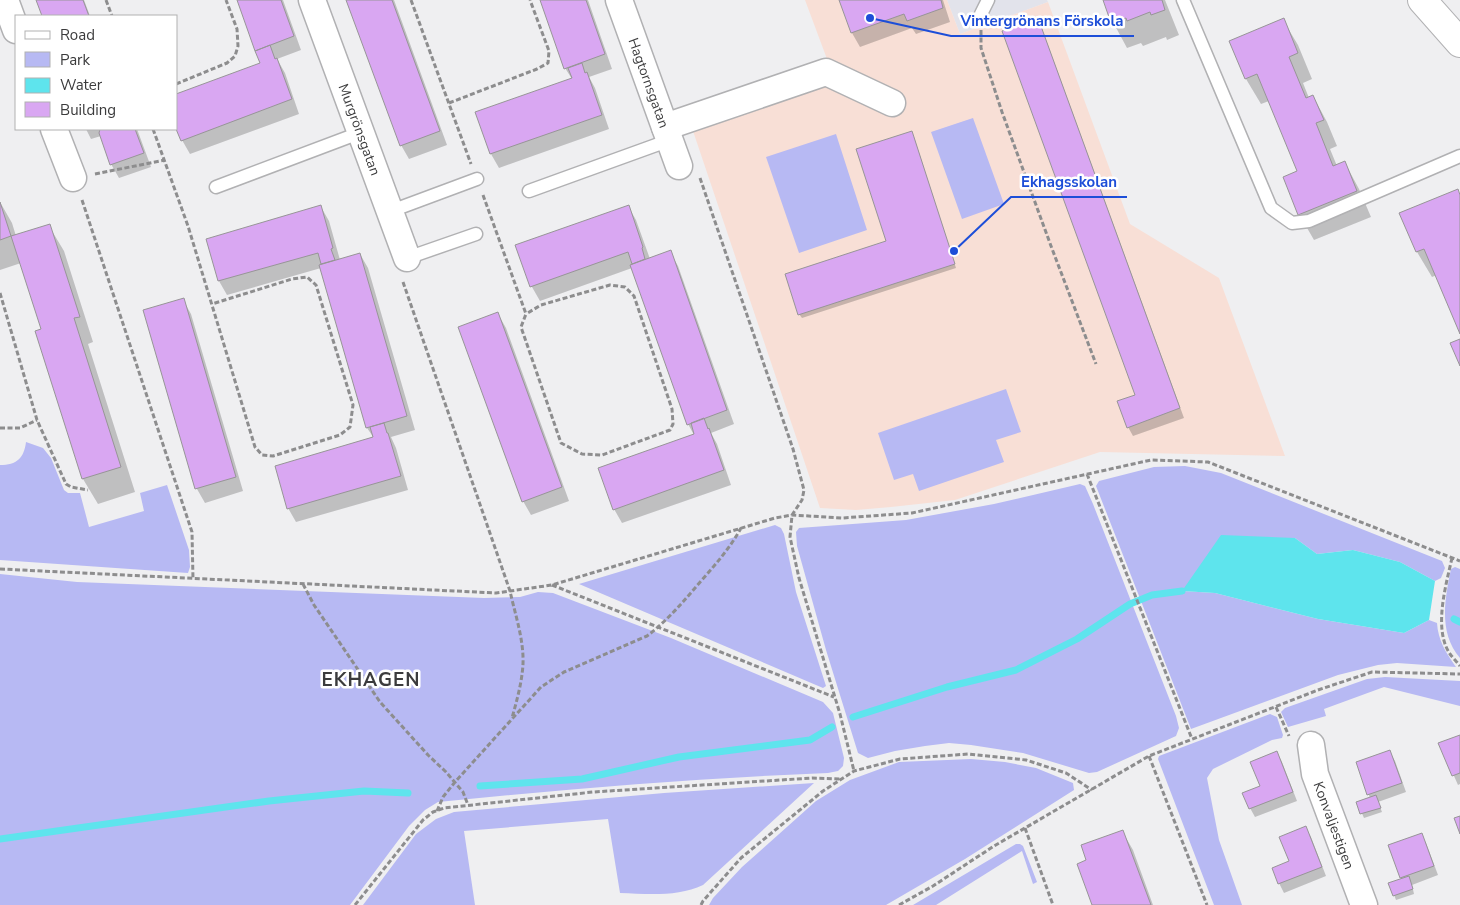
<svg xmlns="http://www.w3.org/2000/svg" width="1460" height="905" viewBox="0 0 1460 905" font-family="'Nunito Sans',sans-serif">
<rect width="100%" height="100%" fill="#efeff1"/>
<path fill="#e2e3eb" d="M947,0H1047L1048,2L960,34Z"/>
<path fill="#f8dfd6" d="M805,0H947L960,34L1048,2L1130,224L1219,278L1285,456L1100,452L955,500L891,507L856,510L820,508L692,128L833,66L827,59Z"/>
<path fill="#b7b9f3" d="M973,118L1004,204L962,219L931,132Z
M836,134L867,230L799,253L766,157Z
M1006,389L1021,432L996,440L1004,462L919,491L913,474L894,480L878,433Z
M26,442L43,448L51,458L64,490L68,493H80L89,527L144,511L140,493L167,485L189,550L190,567L188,573L0,560V465C17,465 24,458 26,442Z
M1185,466L1221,473L1442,561L1445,568L1441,578L1435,581L1400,562L1353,550L1317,554L1295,538L1182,591L1215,593L1318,619L1404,633L1429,620L1437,623C1438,640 1446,653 1456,667L1397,663L1378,665L1338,675L1191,729L1096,486L1099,481L1154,467Z
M1080,484L1085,486L1093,504L1176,716L1179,728L1176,736L1097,772L1089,773L1023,753L971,745L949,743L925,746L895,751L868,758L858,753L826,650L797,546L796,532L799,528L906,520L994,504Z
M775,525L781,528L784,534L796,592L826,686L823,688L579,584Z
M1455,567L1460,569V658C1438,633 1445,598 1451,569Z
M0,574L77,582L484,598L520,597L538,592L553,593L671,638L823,702L833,713L844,758L843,766L838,771L828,773C698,778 568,789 438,802L425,810L409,826L350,905H0Z
M1385,677L1460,681V706L1384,687L1324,709L1326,716L1288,727L1281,712L1285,708L1367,679Z
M1270,714L1277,717L1283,735L1282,738L1272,740L1213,769L1207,778L1219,840L1242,905H1214L1158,759L1159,756Z
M971,759L1005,762L1036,768L1073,783L1074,790L965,859L886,905H709L713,898L742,867L816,801L850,780L899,762Z
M814,783L703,885C678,897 648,894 620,893L608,819L464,831L475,905H363L416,834L436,819L454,812L664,793Z
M1016,844H1020L1023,846L1037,882L1033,884L1022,851L936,905H913Z"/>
<path fill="#5ee4ed" d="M1221,535L1295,538L1317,554L1353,550L1400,562L1435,581L1429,620L1404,633L1318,619L1215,593L1182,591Z"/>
<path fill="#0003" d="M38,0H84L90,16H44Z
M238,0H283L301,50L277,59L285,73L299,114L190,154L182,140L262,64Z
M348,0H394L447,145L409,159L401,145Z
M541,0H588L612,69L589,77L595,88L609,129L499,168L491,154L477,113L572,79L565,68Z
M840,0H943L950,22L916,34L912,28L860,47L852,33Z
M1104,0H1165L1179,35L1167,40L1166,37L1143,46L1141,43L1127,48L1113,22Z
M1037,19L1042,29L1184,418L1133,436L1128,427L1136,396Z
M1283,20L1298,45L1312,79L1303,83L1309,98L1313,96L1327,122L1337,146L1330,149L1337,166L1345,163L1359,189L1371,217L1314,240L1299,214L1298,172L1269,101L1261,104L1246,79L1231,41Z
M86,129H137L151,167L119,178L111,164L101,136L91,139Z
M914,137L956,268L802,318L799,314L887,242Z
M1460,196V330L1437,275L1432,277L1417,252Z
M0,202L12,223L16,236L49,226L64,251L93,342L88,344L135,492L98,504L83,479L42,330L21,263L0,270Z
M628,206L636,220L650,259L670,252L678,266L734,424L711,433L717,444L731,485L622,523L614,509L694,435L688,424L632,268L540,301L532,287L517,246Z
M321,207L329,221L340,260L360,254L368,268L415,430L391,437L396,448L408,490L296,522L288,508L374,438L367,428L321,268L227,295L219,281L207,240Z
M183,300L191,314L243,491L205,503L197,489L144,311Z
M498,314L506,328L569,501L531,515L523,501Z
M1460,736V784L1458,785L1440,744Z
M1390,752L1395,761L1406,792L1378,802L1382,812L1364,818L1357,802L1370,798L1357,763Z
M1277,753L1282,762L1297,801L1255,817L1250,808Z
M1306,828L1311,837L1326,876L1284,893L1279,883Z
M1122,831L1133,850L1153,905H1094L1088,861Z
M1421,834L1426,843L1438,875L1412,885L1414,894L1396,900L1390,884L1402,880L1389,846Z"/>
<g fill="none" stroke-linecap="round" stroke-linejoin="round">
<path stroke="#5ee4ed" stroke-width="7" d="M1454,619L1460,622
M853,717L947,687L1016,670L1077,639L1130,604L1152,595L1182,591
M480,786L582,779L679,757L810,740L832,727
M0,839L269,801L364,791L408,793"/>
</g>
<path fill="#d9a7f2" stroke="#979597" d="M36,0H83L89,16H42Z
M237,0H281L294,36L255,51Z
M346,0H392L440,131L400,146Z
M540,0H586L605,54L564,69Z
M839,0H941L943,8L907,21L904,14L851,33Z
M1103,0H1162L1165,10L1151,15L1150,12L1127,21L1126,18L1111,23Z
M1038,18L1180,408L1127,428L1117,401L1135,395L1002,31Z
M1284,18L1298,53L1289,57L1306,98L1313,95L1324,120L1316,123L1333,166L1345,161L1357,191L1298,215L1283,177L1297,171L1257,74L1245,79L1229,41Z
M270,45L275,59L277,58L292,99L181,141L176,129V94L260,63L255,51Z
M582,63L585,73L587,72L602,115L490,154L475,112L572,78L568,68Z
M100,129H135L144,153L110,165L99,133Z
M912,131L955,264L798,315L785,274L886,241L856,149Z
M1458,189L1460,195V334L1424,249L1416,252L1399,213Z
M0,202L11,236L0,240Z
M321,205L333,248L331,249L335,260L321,264L318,253L218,281L206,239Z
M629,205L643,247L642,248L645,259L632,264L628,252L530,287L515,245Z
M50,224L80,317L74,318L121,467L82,479L35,331L41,329L11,236Z
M671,250L727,410L687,425L630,265Z
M360,253L407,416L366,428L319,265Z
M184,298L236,477L195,489L143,310Z
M498,312L562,487L522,502L458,327Z
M1460,339V366L1450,343Z
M704,418L708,429L709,428L724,470L613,510L598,468L694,434L691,423Z
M384,423L387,433H388L401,476L287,509L275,466L373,437L370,427Z
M1460,735V773L1452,776L1438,743Z
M1390,750L1402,783L1367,795L1356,762Z
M1277,751L1293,792L1249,809L1242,793L1260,786L1250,762Z
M1376,795L1381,808L1360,814L1356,802Z
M1460,816V834L1454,818Z
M1306,826L1322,867L1278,884L1272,868L1289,861L1279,837Z
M1123,830L1151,905H1092L1077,864L1086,860L1081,845Z
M1422,833L1434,866L1400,878L1388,845Z
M1409,876L1413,889L1393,896L1388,883Z"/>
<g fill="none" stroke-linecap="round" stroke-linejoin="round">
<g stroke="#b1b1b3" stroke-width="15">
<path id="lane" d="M1183,0L1271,208L1292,223L1309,221L1460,156
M981,14L988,0
M216,187L362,132
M529,191L670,140
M391,211L477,179
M407,258L476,234"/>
</g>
<g stroke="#b1b1b3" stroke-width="29">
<g id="street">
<path d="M5,0L16,30"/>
<path id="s1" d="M312,0L407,258"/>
<path id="s2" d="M619,0L679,166"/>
<path d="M665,127L826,72L892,103"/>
<path d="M54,129L73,178"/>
<path id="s3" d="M1311,745L1315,774L1364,905"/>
</g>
</g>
<g stroke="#b1b1b3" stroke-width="30">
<path id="secondary" d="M1422,0L1460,43"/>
</g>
<path stroke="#8d8d8e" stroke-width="3" stroke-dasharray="5 2.5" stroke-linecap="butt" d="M106,0L112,16
M411,0L471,164
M981,30V48L1002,112L1051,246L1096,364
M176,84L227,63L235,56L238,46L237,29L226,0
M449,103L537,69L548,63L549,51L530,0
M153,129L188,226L255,447L262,455L273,456L340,435L350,427L353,405L316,285L307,277L292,279L212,304
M95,174L165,160
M700,178L793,449L804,490L802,500L792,515L790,537L799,578L840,714L854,771
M483,195L526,314L521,327L561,443L582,454L602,455L670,430L673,424L672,409L634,296L625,287L610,285L541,305L526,314
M82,200L192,532L193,579
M403,282L510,591C515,614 524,640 523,664C522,682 517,700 512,718
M0,293L37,420L66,484L71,487L88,490
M0,428H20L37,420
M1087,474L1192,739
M1452,558C1446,585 1433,629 1450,654C1453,658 1457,662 1460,666
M0,569L496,593L552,585L775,518L792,515L842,518L912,513L1151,460L1208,462L1460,561
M303,584L314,605L380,702L428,755L446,772L463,792L468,805
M552,585L834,697
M1276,707L1289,736
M1149,756L1207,905
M437,811L443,797L455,782L541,687L564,672L647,636C668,620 684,601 701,581C716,564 730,548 741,528
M1025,828L1053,905
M355,905L423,820L433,812L444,808L593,792L812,778L842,779
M701,905L703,901L741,858L823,791L854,771L900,759L968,754L1026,760L1066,773L1092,790
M899,905L933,886L994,846L1149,756L1318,690L1372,672L1460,674"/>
<use href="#lane" stroke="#fff" stroke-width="12"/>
<use href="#street" stroke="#fff" stroke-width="26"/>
<use href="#secondary" stroke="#fff" stroke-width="28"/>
</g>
<g text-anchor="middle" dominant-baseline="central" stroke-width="5" stroke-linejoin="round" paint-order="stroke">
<g font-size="14" fill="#3b3b3c" stroke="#fff">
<text stroke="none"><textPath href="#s2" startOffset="88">Hagtornsgatan</textPath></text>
<text stroke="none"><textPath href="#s1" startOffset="138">Murgrönsgatan</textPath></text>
<text stroke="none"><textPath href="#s3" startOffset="84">Konvaljestigen</textPath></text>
</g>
<g font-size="19" font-weight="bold" letter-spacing="1" fill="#3b3b3d" stroke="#fff">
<text x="371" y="680">EKHAGEN</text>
</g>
</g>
<path fill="none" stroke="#1d4ed8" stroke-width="2" d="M870 18L951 36H1134M954 251L1011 197H1127"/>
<g fill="#1d4ed8" stroke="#fff" stroke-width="2">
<circle cx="870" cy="18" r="5"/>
<circle cx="954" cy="251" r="5"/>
</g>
<g font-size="15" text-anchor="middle" font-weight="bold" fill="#1d4ed8" stroke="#fff" stroke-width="5" stroke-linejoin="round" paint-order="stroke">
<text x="1042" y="26">Vintergrönans Förskola</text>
<text x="1069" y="187">Ekhagsskolan</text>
</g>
<rect x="15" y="15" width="162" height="115" fill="#ffffff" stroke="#b1b1b1"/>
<rect x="25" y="31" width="25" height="8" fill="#ffffff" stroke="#b1b1b1"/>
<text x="60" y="40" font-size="15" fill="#3b3b3c">Road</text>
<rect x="25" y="52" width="25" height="15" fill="#b7b9f3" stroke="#b1b1b1"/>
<text x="60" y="65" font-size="15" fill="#3b3b3c">Park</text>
<rect x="25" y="78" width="25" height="15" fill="#5ee4ed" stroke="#b1b1b1"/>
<text x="60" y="90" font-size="15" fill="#3b3b3c">Water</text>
<rect x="25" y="102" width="25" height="15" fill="#d9a7f2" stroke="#b1b1b1"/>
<text x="60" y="115" font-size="15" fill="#3b3b3c">Building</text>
</svg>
